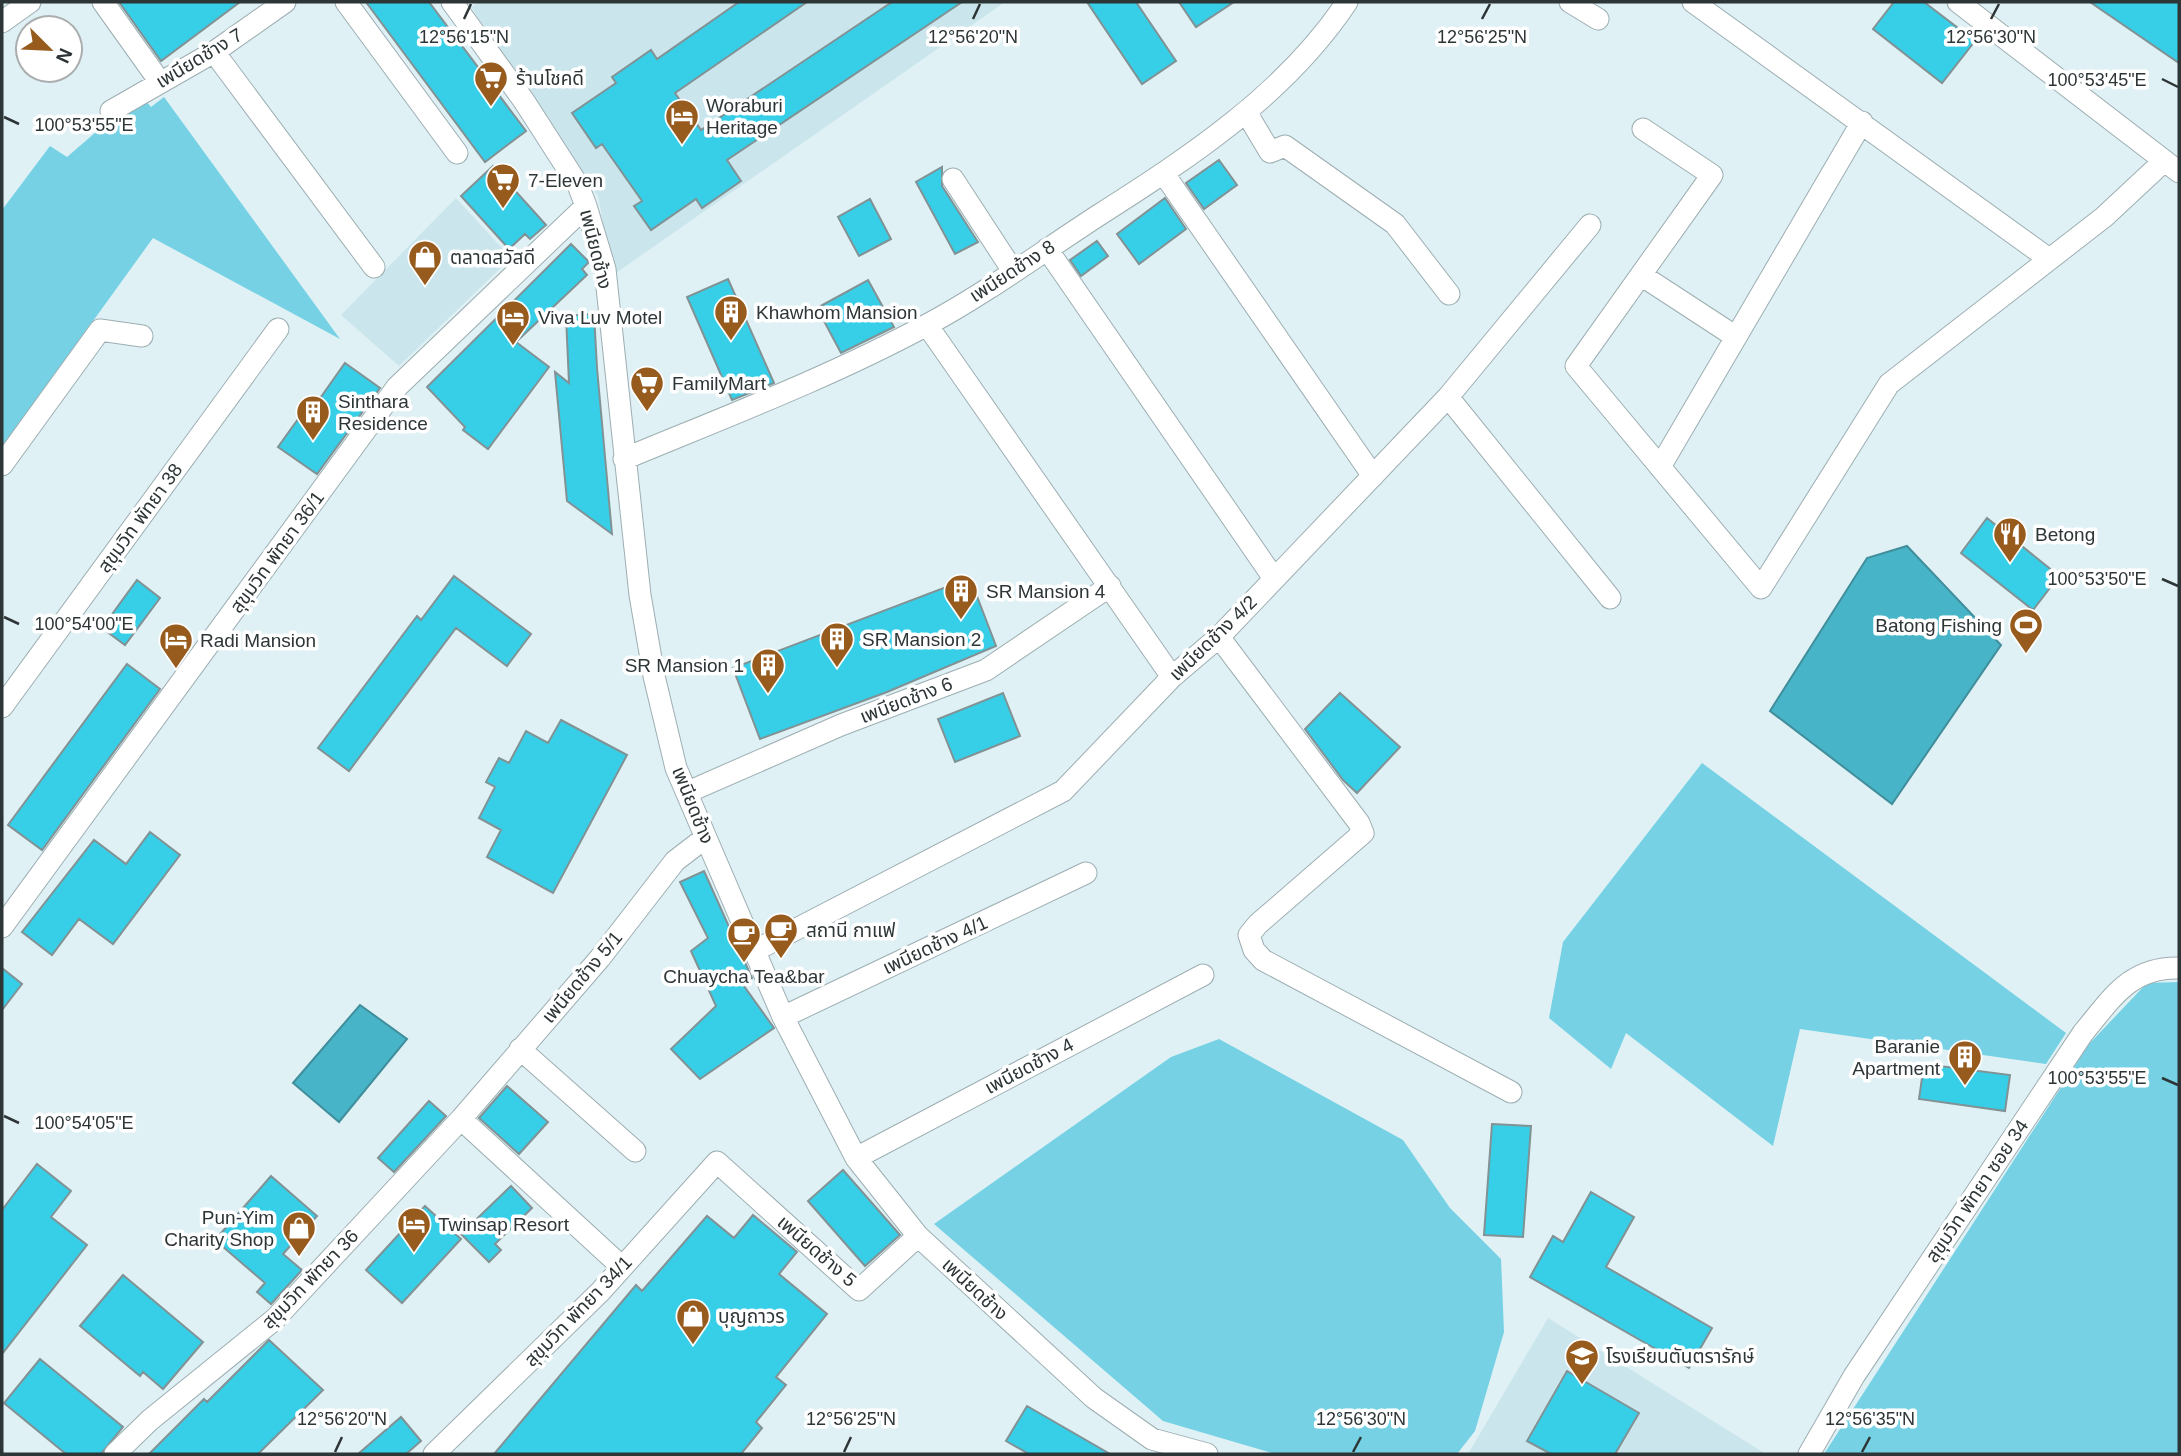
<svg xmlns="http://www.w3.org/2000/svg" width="2181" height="1456" viewBox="0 0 2181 1456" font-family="Arial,'Noto Sans Thai',sans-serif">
<rect width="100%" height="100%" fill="#dff1f5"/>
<path fill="#cae6ec" d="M479,2H1005L613,275L598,196L471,7Z
M456,198L511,258L399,366L341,315Z
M1548,1318L1766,1454H1468Z"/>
<path fill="#75d1e3" d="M140,94L151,107L164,97L340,339L153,238L2,447V210L50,146L67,157Z
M1702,763L2066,1033L2046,1064L1800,1029L1773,1146L1626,1033L1611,1069L1549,1018L1563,942Z
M2179,982V1454H1824L2089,1044L2147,983Z
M1219,1039L1403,1140L1450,1208L1501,1259L1504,1332L1475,1431L1457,1454H1275L1163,1421L934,1224L1171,1057Z"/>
<path fill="#48b4c7" stroke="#408e9c" stroke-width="2" d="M1907,546L2001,645L1892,804L1770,711L1867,558Z
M360,1005L407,1039L339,1122L293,1083Z"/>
<path fill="#37cfe8" stroke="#819295" stroke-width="2" d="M119,2H240L161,61Z
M366,2H429L526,131L485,162Z
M739,2H807L675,93L701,130L892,2H962L727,160L741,181L702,208L696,199L651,230L634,206L642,201L602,144L596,148L572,113L616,83L612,77L651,50L657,59Z
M1087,2H1136L1176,61L1142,84Z
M1179,2H1234L1196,27Z
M1894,2H1924L1975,41L1942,83L1873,29Z
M2090,2H2179V63Z
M1219,160L1237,185L1204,209L1186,183Z
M493,166L546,225L530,239L525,234L509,249L461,196Z
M942,167V186L978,242L955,254L916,182Z
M1165,198L1186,229L1139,264L1117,234Z
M870,199L891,239L859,256L838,217Z
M1097,241L1108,256L1081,276L1070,260Z
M571,244L589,262L582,269L587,275L516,342L549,367L488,449L463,430L465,427L427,387Z
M728,279L774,383L732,400L687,297Z
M868,280L894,327L841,353L817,308Z
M594,314L597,368L612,534L567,501L555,372L569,383L566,316Z
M345,363L380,388L317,474L278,447L306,408L311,411Z
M1987,518L2059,576L2033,610L1961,553Z
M454,576L531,634L507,666L456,628L349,771L318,748L417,616L421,620Z
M970,578L996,646L887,692L760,739L733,668Z
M137,580L160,598L125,645L102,628Z
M127,664L160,689L42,850L8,825Z
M1003,693L1020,736L955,762L938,719Z
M1340,693L1400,747L1357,793L1343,780L1305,729Z
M561,720L627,755L553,893L487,857L501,830L479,818L495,787L486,782L499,758L509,763L526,731L548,743Z
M150,832L180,855L113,944L79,919L52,955L22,932L94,840L126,864Z
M704,871L752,978L744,986L774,1028L700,1079L671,1049L716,1006L691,951L708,938L680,882Z
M2,968L22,984L2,1010Z
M1924,1064L2010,1075L2005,1111L1919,1099Z
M507,1086L548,1122L519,1154L479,1118Z
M429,1101L446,1116L394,1172L378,1158Z
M1492,1124L1531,1126L1523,1237L1484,1235Z
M37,1164L71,1191L51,1217L87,1245L2,1354V1210Z
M843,1170L900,1235L865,1266L808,1201Z
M271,1176L317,1216L283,1254L302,1270L271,1304L257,1292L265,1283L215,1240Z
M511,1186L532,1208L495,1244L501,1250L489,1262L461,1234Z
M1591,1192L1634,1217L1606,1267L1712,1328L1689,1368L1530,1277L1553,1236L1563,1242Z
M425,1206L461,1239L402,1303L366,1270Z
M753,1215L797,1252L779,1274L827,1314L776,1377L786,1385L756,1422L762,1428L741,1454H494L636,1285L642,1291L707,1216L734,1238Z
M123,1275L203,1342L163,1389L143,1372L140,1376L80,1326Z
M269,1340L323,1390L258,1454H149L204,1399L207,1402Z
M40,1359L123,1427L101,1454H66L4,1403Z
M1567,1371L1639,1413L1615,1454H1551L1527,1441Z
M1027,1406L1110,1454H1029L1006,1441Z
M401,1417L421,1441L406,1454H358Z"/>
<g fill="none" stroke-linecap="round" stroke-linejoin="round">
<g stroke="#9daeb2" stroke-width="23">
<path id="minor" d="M103,2L160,82
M346,2L457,153
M452,2L524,101L578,185L586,206L605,269L640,595L654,676L676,768L783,1017L856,1158L918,1236L1094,1398L1152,1439L1207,1454
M1570,2L1598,19
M1693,2L2049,259
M1958,2L2179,172
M2,22L30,2
M214,52L374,267
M111,111L214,52L285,2
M1246,112L1270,152L1285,146L1395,224L1449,294
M1643,129L1712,175L1576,366L1761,588L1889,384L2104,217L2163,162
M1164,174L1373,476
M953,179L1013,271
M1047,249L1273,577
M1641,275L1736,337
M927,325L1172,677
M1448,397L1610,598
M624,459C725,417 828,378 925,326C985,294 1042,252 1099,215C1190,157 1286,94 1347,2
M2,465L100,330L142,336
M1660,467L1862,122
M1219,637L1359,823L1363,833L1258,924L1249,935L1254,950L1263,960L1511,1092
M2,707L278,329
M688,792L841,725L986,670L1110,586
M2,927L397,387L586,206
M756,950L1063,791L1172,677L1219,637L1448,397L1590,225
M783,1017L1086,873
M520,1049L635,1151
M461,1119L622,1267
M856,1158L1203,975
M115,1454L150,1420L275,1319L461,1119L600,958L675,861L705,838
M434,1454L600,1292L717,1162L859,1290L918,1236
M1809,1454L1854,1376L2083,1033C2112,998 2130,967 2179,968"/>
</g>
<use href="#minor" stroke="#fff" stroke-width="21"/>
</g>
<path fill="none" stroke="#2d3536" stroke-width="2.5" d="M464,19L471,4M973,19L980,4M1482,19L1490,4M1991,19L1999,4M2162,79L2178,87M4,117L19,124M2162,579L2178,586M4,617L19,624M2162,1078L2178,1085M4,1116L19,1123M335,1452L342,1437M844,1452L851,1437M1353,1452L1361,1437M1862,1452L1870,1437"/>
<defs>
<g id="supermarket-pin" transform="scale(1.75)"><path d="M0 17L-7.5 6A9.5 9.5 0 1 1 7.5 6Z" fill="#975b1d" stroke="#fff"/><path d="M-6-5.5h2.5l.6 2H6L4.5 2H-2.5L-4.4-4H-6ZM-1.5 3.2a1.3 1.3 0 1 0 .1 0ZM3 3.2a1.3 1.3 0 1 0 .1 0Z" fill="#fff"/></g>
<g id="hotel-pin" transform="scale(1.75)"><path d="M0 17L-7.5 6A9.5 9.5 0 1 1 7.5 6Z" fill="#975b1d" stroke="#fff"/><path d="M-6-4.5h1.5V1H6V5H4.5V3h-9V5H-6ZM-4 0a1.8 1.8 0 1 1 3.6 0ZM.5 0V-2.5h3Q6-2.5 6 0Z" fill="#fff"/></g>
<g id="shop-pin" transform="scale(1.75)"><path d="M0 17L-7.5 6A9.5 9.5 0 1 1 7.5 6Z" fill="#975b1d" stroke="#fff"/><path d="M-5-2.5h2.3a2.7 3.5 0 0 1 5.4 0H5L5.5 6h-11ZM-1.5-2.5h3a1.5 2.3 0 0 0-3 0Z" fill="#fff"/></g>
<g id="building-pin" transform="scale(1.75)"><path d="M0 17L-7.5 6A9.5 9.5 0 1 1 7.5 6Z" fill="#975b1d" stroke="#fff"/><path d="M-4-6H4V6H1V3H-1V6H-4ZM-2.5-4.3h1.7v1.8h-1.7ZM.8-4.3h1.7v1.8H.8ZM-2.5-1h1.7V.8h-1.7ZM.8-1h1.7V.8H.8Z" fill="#fff"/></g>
<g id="restaurant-pin" transform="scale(1.75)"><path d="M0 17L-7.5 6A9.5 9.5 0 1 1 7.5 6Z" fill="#975b1d" stroke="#fff"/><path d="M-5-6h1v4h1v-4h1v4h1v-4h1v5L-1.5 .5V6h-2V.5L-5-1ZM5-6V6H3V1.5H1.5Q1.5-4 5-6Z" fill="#fff"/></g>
<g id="stadium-pin" transform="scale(1.75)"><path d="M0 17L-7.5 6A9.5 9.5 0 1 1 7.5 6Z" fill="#975b1d" stroke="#fff"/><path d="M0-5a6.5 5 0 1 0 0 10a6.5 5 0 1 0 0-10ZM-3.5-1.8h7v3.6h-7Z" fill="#fff"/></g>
<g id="cafe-pin" transform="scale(1.75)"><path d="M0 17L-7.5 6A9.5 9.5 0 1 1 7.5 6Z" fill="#975b1d" stroke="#fff"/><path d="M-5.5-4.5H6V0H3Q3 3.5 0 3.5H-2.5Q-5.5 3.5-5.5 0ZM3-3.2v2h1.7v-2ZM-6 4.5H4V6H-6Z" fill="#fff"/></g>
<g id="school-pin" transform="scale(1.75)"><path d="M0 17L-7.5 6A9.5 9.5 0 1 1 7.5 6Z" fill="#975b1d" stroke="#fff"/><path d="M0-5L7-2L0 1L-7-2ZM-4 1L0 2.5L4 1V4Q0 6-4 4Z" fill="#fff"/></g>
</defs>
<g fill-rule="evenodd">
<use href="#supermarket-pin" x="491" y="78"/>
<use href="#hotel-pin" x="682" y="116"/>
<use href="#supermarket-pin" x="503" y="180"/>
<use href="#shop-pin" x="425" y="257"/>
<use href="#building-pin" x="731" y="312"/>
<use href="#hotel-pin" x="513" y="317"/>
<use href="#supermarket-pin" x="647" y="383"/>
<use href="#building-pin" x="313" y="412"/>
<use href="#restaurant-pin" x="2010" y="534"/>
<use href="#building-pin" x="961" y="591"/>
<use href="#stadium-pin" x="2026" y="625"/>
<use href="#building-pin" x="837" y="639"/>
<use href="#hotel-pin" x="176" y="640"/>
<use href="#building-pin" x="768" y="665"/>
<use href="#cafe-pin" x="781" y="930"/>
<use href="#cafe-pin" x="744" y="934"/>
<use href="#building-pin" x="1965" y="1057"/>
<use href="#hotel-pin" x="414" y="1224"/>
<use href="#shop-pin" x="299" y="1228"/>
<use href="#shop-pin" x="693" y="1316"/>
<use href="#school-pin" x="1582" y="1356"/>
</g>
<g text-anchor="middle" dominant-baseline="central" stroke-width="7" stroke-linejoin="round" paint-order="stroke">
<g font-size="19" fill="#2d3536" stroke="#fff">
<text transform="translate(199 58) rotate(-31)">เพนียดช้าง 7</text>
<text transform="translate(596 249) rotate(76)">เพนียดช้าง</text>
<text transform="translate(1012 271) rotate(-33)">เพนียดช้าง 8</text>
<text transform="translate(140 518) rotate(-54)">สุขุมวิท พัทยา 38</text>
<text transform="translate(277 552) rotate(-54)">สุขุมวิท พัทยา 36/1</text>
<text transform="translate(1213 638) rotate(-44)">เพนียดช้าง 4/2</text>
<text transform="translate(906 700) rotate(-21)">เพนียดช้าง 6</text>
<text transform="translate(693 805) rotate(68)">เพนียดช้าง</text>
<text transform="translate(935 945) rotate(-25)">เพนียดช้าง 4/1</text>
<text transform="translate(582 977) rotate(-50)">เพนียดช้าง 5/1</text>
<text transform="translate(1029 1066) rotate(-28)">เพนียดช้าง 4</text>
<text transform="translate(1977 1191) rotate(-56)">สุขุมวิท พัทยา ซอย 34</text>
<text transform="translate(817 1251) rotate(41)">เพนียดช้าง 5</text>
<text transform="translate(310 1279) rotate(-46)">สุขุมวิท พัทยา 36</text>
<text transform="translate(975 1289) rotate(43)">เพนียดช้าง</text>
<text transform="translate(578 1311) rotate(-46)">สุขุมวิท พัทยา 34/1</text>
</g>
<g font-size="19" fill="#2d3536" stroke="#fff" text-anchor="start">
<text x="516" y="78">ร้านโชคดี</text>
<text x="706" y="105">Woraburi<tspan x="706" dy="22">Heritage</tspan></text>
<text x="528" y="180">7-Eleven</text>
<text x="450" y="257">ตลาดสวัสดี</text>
<text x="756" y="312">Khawhom Mansion</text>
<text x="538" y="317">Viva Luv Motel</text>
<text x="672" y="383">FamilyMart</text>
<text x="338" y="401">Sinthara<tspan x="338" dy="22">Residence</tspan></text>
<text x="2035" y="534">Betong</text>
<text x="986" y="591">SR Mansion 4</text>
<text x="2002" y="625" text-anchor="end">Batong Fishing</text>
<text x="862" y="639">SR Mansion 2</text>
<text x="200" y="640">Radi Mansion</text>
<text x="744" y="665" text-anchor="end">SR Mansion 1</text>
<text x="806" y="930">สถานี กาแฟ</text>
<text x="744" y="976" text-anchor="middle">Chuaycha Tea&amp;bar</text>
<text x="1940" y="1046" text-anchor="end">Baranie<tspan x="1940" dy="22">Apartment</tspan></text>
<text x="274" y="1217" text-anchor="end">Pun-Yim<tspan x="274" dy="22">Charity Shop</tspan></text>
<text x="438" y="1224">Twinsap Resort</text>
<text x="718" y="1316">บุญถาวร</text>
<text x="1606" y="1356">โรงเรียนตันตรารักษ์</text>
</g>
</g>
<g font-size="18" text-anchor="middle" fill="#2d3536" stroke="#fff" stroke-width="7" stroke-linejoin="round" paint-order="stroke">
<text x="464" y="43">12°56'15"N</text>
<text x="973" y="43">12°56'20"N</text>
<text x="1482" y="43">12°56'25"N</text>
<text x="1991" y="43">12°56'30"N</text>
<text x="2097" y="86">100°53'45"E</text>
<text x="84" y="131">100°53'55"E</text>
<text x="2097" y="585">100°53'50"E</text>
<text x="84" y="630">100°54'00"E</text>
<text x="2097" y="1084">100°53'55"E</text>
<text x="84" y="1129">100°54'05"E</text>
<text x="342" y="1425">12°56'20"N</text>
<text x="851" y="1425">12°56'25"N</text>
<text x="1361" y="1425">12°56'30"N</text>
<text x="1870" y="1425">12°56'35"N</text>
</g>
<rect width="2181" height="1456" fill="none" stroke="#2d3536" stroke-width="7"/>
<g transform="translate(49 49) rotate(114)"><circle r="33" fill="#ffffff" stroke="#abaeaf" stroke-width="2"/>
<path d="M0-5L12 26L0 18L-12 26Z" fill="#975b1d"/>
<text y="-10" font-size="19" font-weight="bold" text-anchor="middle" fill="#2d3536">N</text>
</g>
</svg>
